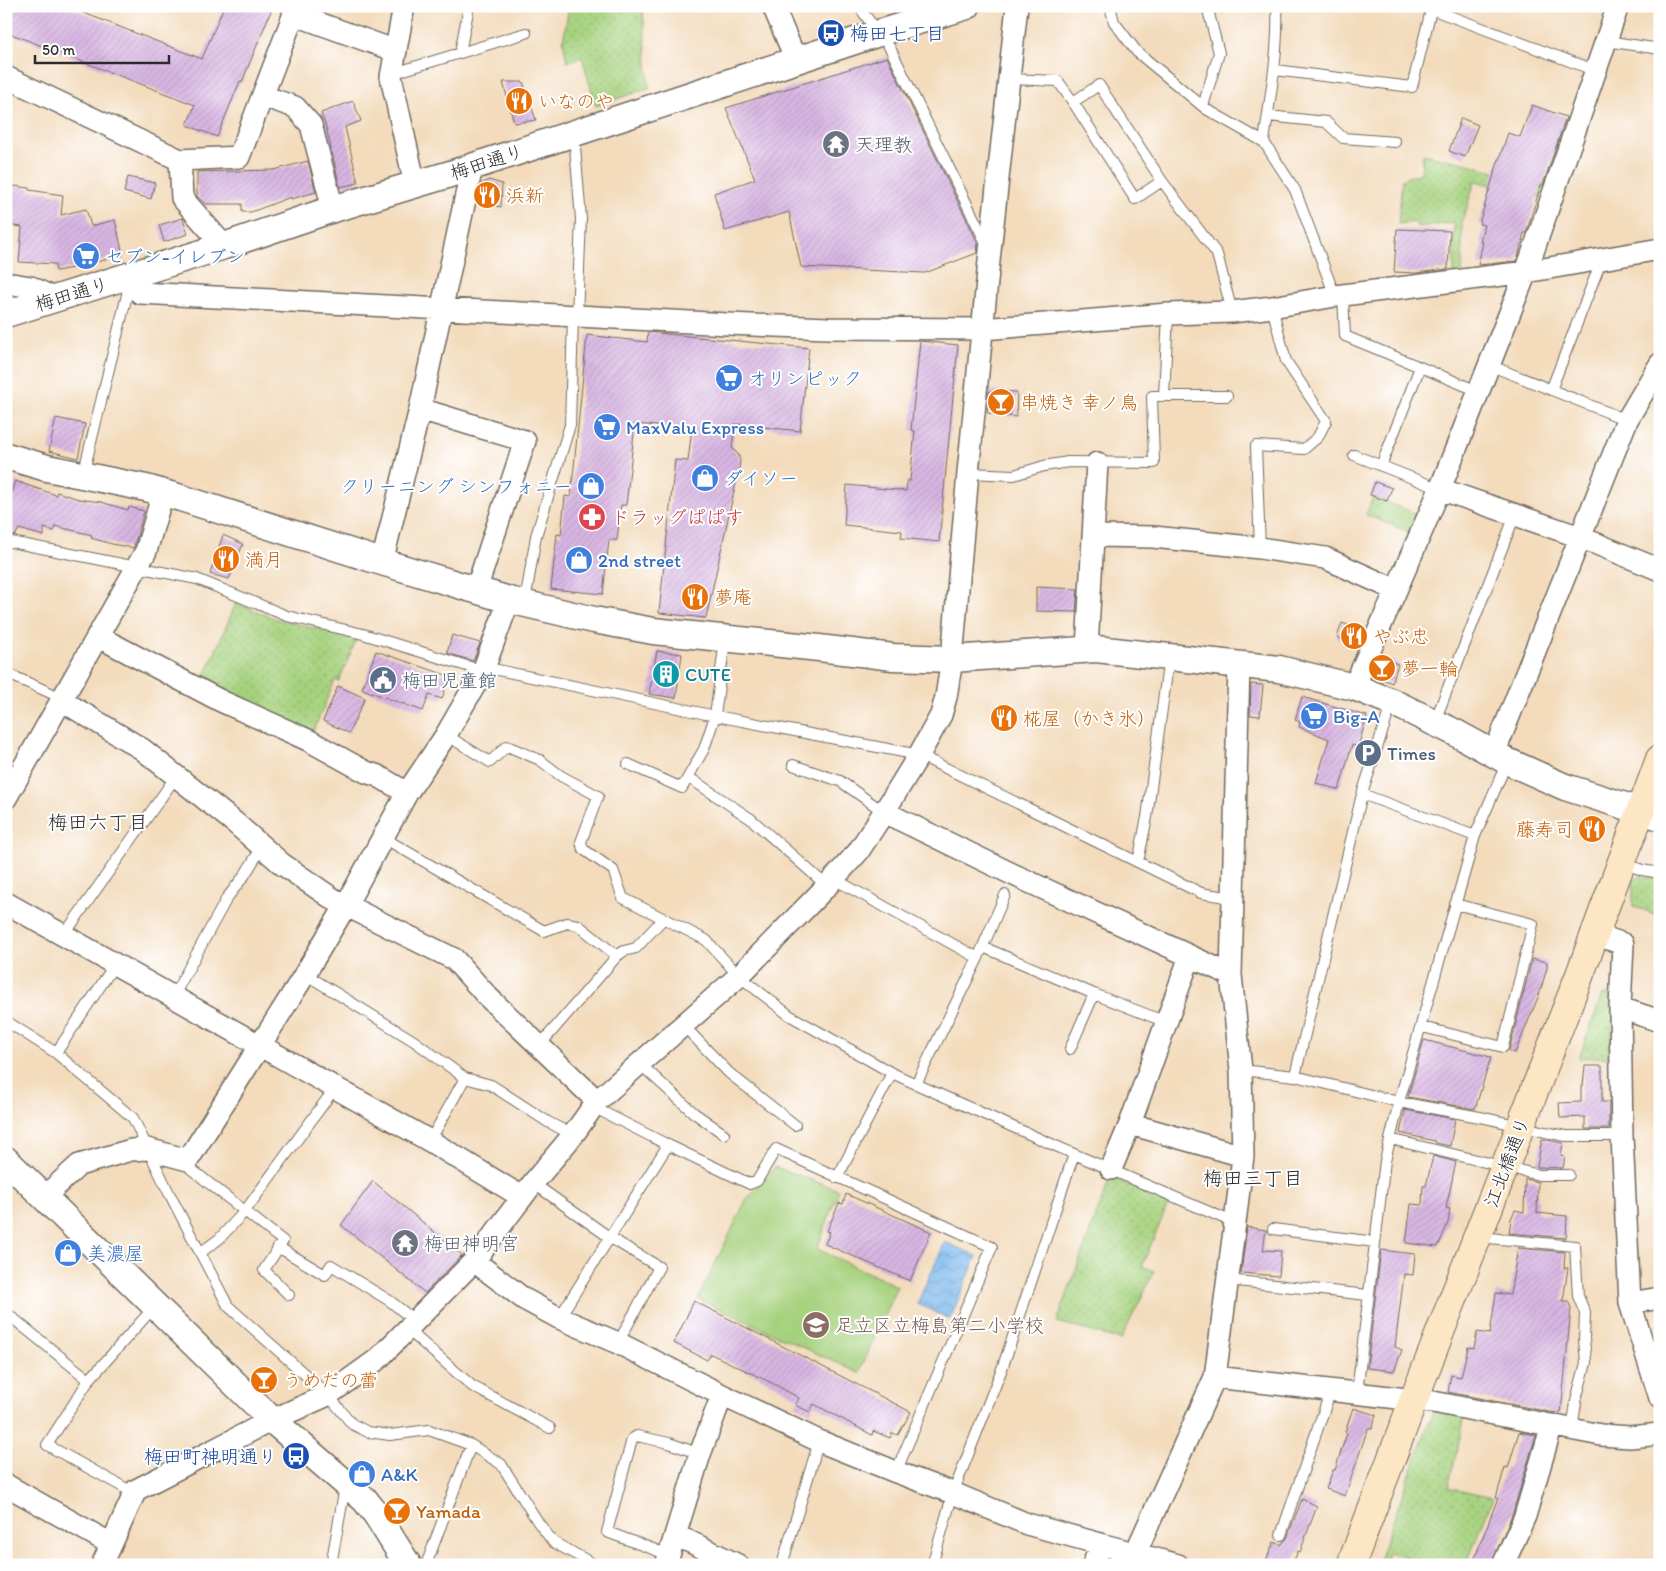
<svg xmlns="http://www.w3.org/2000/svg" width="1666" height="1571" viewBox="0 0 1666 1571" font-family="Itim,'Klee One',sans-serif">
<defs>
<pattern id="grass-dots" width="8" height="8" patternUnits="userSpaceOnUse" patternTransform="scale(1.25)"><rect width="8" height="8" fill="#a5d17d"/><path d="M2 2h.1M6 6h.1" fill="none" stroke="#8eb46c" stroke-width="1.8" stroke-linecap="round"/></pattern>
<pattern id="water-waves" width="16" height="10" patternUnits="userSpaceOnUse" patternTransform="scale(1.25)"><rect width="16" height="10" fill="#7cb8ee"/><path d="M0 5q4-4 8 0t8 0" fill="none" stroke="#6696c1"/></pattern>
<pattern id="building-hatch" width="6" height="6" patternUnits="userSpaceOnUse" patternTransform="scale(1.25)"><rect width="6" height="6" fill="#d9b6e3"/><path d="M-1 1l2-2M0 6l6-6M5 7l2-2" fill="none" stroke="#ba9dc3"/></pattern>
</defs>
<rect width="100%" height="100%" fill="#fff"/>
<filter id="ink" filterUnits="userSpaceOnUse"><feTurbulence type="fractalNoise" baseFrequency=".02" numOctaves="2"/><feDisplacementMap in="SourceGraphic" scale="10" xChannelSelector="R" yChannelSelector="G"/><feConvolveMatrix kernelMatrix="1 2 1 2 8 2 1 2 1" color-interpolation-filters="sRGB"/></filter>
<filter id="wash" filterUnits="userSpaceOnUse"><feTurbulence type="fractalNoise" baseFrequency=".0096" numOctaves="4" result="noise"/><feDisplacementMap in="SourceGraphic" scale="20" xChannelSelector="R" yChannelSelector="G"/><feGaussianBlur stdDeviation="1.12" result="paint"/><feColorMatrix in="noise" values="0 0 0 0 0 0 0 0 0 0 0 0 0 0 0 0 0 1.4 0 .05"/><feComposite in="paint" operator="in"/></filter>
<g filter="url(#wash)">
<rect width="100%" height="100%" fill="#f3dbbc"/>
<path fill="url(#grass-dots)" stroke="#687e54" d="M569,6H605L643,11L649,88L596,106L582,57L567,62L563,41Z
M1423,154L1477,166L1544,187L1541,197L1475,181L1462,223V272L1454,274V223L1418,227L1415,222L1398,224L1402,179L1421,173Z
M1373,497L1420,515L1412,533L1366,515Z
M236,603L276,619L357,638L339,681L335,680L313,732L202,683Z
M1640,876L1660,879V916L1633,906V881Z
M1602,995H1613L1612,1057L1579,1058Z
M1110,1177L1169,1202L1142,1266L1154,1271L1121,1340L1057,1322Z
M1434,1409L1466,1412L1448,1488L1493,1498L1466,1565H1434L1388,1552L1384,1565H1377Z"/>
<path fill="#a5d17d" stroke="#687e54" d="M775,1167L839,1190L817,1249L897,1286L859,1373L698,1299L746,1200Z"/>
<path fill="url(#water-waves)" stroke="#54728c" d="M945,1242L977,1256L950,1319L917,1304Z"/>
<g id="blocks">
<path fill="url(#building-hatch)" d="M6,6H66L202,59L224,6H273L242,82L240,81L217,137L187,125L195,105L6,32Z
M887,57L978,243L977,253L925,273L801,267L789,212L725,231L714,193L755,179L726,108Z
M503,82H523L536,120L514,123Z
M353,101L361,121L345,127L358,183L340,187L326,127L321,113Z
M1532,105L1566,117L1543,185H1541L1526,233H1524L1517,261L1478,265L1483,242H1480L1484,225L1479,224L1495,171L1508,133L1520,137Z
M1461,118L1478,125L1465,157L1449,151Z
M308,161L316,192L291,199V197L251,212H242V204H205L197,196V172L274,170Z
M128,177L155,183L151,199L124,192Z
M489,180L502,184L501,207L477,202L481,184Z
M6,185L29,188V190L63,195L61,215L86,209L91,226L115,220L123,255L78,267L56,271L55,264L19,262L22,227L6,225Z
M183,218L188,234L164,242L159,225Z
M1397,229L1450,231L1448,269L1416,273L1394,272Z
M648,332L809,348L800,431L735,424L732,448L738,454L740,461L739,469L706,618L659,613L675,460L688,461L692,429L635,424L626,505H621L617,540H609L603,594L551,589L557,534L561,535L565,496L571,497L587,335L647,342Z
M920,341L958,345L939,542L901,538L902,531L844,525L847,485L906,491L907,481H910L915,431L911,430Z
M989,391L1017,392L1016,417L987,413Z
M56,418L85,424L78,458L49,451Z
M15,481L56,495L57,492L79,499L101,502L128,510L129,507L144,511L134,546L133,548L112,544L91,538L92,535L55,526L54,531L44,528V536L19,529L15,536L6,534V508Z
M1375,482L1392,488L1387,501L1370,495Z
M223,535L243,544L229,579L210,574Z
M1036,587L1078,589L1076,612L1036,611Z
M1342,623L1365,631L1358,647L1337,637Z
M452,635L480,643L473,661L447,653Z
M376,651L449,676L442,699L429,695L423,711L362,689Z
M657,651L682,654L676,698L649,694Z
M1380,658L1398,664L1392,683L1373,675Z
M1251,684L1263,685L1260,716L1250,715Z
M338,686L365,698L349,733L323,721Z
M1302,697L1367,716L1358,747L1352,745L1339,790L1316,783L1329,739L1299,727L1300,722L1295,720Z
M1532,959L1547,962V968L1539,995L1515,1053L1509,1051Z
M1424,1040L1491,1057L1475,1109L1408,1097Z
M1585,1066H1602V1102H1609V1129H1585V1117L1560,1118L1559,1103L1581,1102V1086H1583Z
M1405,1110L1455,1119L1450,1146L1436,1143L1435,1141L1400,1133Z
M1542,1139L1563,1143L1561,1156L1565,1157L1563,1168L1537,1167Z
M1433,1156L1456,1162L1446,1208L1450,1209L1448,1223L1438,1247L1406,1243L1411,1204L1422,1205L1423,1186H1426Z
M1525,1179L1538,1182L1537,1213L1567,1216L1566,1238L1509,1233L1511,1219L1515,1210L1524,1212Z
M373,1181L462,1255L425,1293L341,1225Z
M846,1194L931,1232L910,1281L825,1244L830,1232L827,1231L839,1203L843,1204Z
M1247,1227L1266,1230L1263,1250L1281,1251L1279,1276L1241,1273Z
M1518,1248L1565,1252L1564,1268H1568L1563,1301H1568L1571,1308L1561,1413L1550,1412L1448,1392L1451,1375L1461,1377L1468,1347L1474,1348L1477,1332L1490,1334L1496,1293L1510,1295Z
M1381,1250L1415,1254L1413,1275L1404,1274L1395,1347L1402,1350L1394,1371L1367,1368Z
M694,1301L911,1412L898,1435L892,1433L890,1438L873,1431L872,1435L814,1404L810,1412L795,1405L799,1398L774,1384L711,1354L707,1360L674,1343Z
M1353,1408L1376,1415L1372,1429L1368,1428L1345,1496L1326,1489L1333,1470H1335L1347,1433L1345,1432Z
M1519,1432L1536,1435L1513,1512L1491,1565H1472L1498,1498H1496L1505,1467L1508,1468Z
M1302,1499L1317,1506L1300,1552L1298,1551L1292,1565H1264L1274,1542L1281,1545L1287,1538Z"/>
</g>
</g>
<g filter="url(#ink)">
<use href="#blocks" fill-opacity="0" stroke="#71695e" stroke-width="1"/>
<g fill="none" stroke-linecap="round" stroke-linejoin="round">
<g stroke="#71695e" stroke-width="12">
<path id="service" d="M859,6C868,21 880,33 890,48L987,245
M1110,6L1114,22L1137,52L1206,109L1264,142
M1277,6C1279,52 1270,96 1264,142L1295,190L1335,296
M1423,6L1596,71
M1606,41L1660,49
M460,53L469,6
M1275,70L1412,87L1432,6
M391,74L526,33
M1010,79L1058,81L1073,102L1135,199L1162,181
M1073,102L1099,85L1162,181L1217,254L1232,312
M1203,106L1219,53L1207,6
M1268,116L1326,122L1343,138L1395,142
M574,135L581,219L577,317
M1343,296L1345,336L1478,391
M1489,365L1627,420
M1551,390L1602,259
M1164,396H1227
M1354,455L1440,489
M1381,466L1420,367
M968,473L1014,475L1044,466L1068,462L1154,463L1152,396H1164L1168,314
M83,475L127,295V282
M6,541L197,579L287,616L363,634L483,671
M1260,548L1256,446L1304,449L1318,437L1326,421L1286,361L1272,307
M525,602L536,536L570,425L573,317
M484,667L706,714L919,755L1201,893L1233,898
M6,673L53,694L61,700
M1435,721L1515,515
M446,735L490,762L507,746L540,760L561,776L598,796L581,842L583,849L613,870L623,898L706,940L739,976L789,1015L892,1073L916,1084L1074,1154L1235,1223
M628,764L682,788L704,749L715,716L725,640
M793,765L840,781L884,812
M688,777L751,819L827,886
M1362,794L1475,836
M382,837L544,931L567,923L578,925L617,956
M1138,862L1147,817L1169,658
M1623,863L1642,870L1660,873
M834,879L978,958
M64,935L177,775
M983,947L1094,994L1166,1022
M305,974L414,1041L465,1078L491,1085L548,1122L573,1135
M173,997L227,898L244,876L262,847
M6,1021L56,1053L133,1118L169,1193L228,1306L328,1395L352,1424L368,1432L390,1435L429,1430L471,1445L501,1464L538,1522L553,1542L595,1565
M683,1025L729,1073L795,1125
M1422,1027L1503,1047L1533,924L1455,904
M540,1045L617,956L624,951L636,948L663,919
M1070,1049L1094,994
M56,1053L115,964
M640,1064L694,1113L724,1134
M1241,1070L1295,1076L1399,1102L1485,1118L1545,1132L1566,1136H1622
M1295,1076L1362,794L1392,702
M916,1084L978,958L1005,895
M597,1101L601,1111L668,1145L750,1184L757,1181L776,1149L992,1247L896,1472
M1390,1139L1539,1175H1569
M430,1141L465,1078
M188,1160L191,1169L283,1241L264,1270L289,1295
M837,1178L892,1073
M533,1183L609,1237L659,1267L618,1343
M1273,1229L1375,1242
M1478,1237L1575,1246L1578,1296L1585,1313L1584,1339L1586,1363L1577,1396L1572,1429
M278,1247L325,1275L331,1265L390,1301L415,1321
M200,1253L219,1239L245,1211L335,1088
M1228,1280L1368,1295
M9,1315L89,1380L47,1445L134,1493
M559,1318L668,1145
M407,1329L472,1386L550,1428
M89,1380L155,1306
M1357,1392L1385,1161L1399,1102L1475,836L1507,762
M1281,1535L1331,1390
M669,1555L607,1532L632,1439L637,1436L669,1443L700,1454
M331,1565L345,1487
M426,1565L471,1445
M782,1565L819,1441
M932,1565L953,1493L1003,1366L1074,1154"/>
</g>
<g stroke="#71695e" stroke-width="24">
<path id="minor" d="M404,6L391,77L415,185
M773,6L796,60
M293,14L396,51
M6,77L180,160L182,198L224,246
M263,96L295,107L311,125L333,209
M180,160L239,157L297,6
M127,277L140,293L728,324L828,328L982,329L1168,314L1232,312L1272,307L1335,296L1526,272L1660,249
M6,283L31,287L55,299
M420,409L525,441L476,590
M1440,489L1580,537L1660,570
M1093,536L1153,537L1260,548L1325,558L1396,590
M382,562L420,409L472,167
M97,636L221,701L308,740L366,772L378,776L407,793
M1087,649L1097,463
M1354,687L1440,489L1526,272L1618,6
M61,700L142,749L234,822L282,864L333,899L454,959L488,997L597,1101
M1494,754L1627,420L1660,364
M6,798L146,551L163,493
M884,812L1012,874L1231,975
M6,903L430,1141L522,1197
M1595,934L1623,944L1620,1008L1622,1136L1630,1303L1660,1398
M1620,1008L1660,1021
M1130,1124L1243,1156
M1111,1169L1130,1124L1190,956
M44,1197L79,1165L131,1150L147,1149L188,1160L305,974L346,905L407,793L446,735L483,671L509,600
M474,1261L524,1299L559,1318L618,1343L722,1395L819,1441L896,1472L953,1493L1027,1524L1178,1565
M1630,1303L1660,1298
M1215,1377L1433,1402L1601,1435L1630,1437L1660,1434
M6,1485L111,1544
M676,1535L738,1565
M1135,1554L1215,1377L1235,1223L1243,1156L1241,1070L1231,975L1239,666
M102,1565L136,1490L272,1420L328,1395L378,1359L474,1261L533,1183L573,1135L597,1101L739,976L827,886L858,852L884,812L919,755L941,715L946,697L952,659L968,473L990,251L1017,6
M666,1565L700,1454L722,1395
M1093,1565L1101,1545
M1503,1565L1525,1516L1552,1425"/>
</g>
<g stroke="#71695e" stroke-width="29">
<path id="tertiary" d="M6,314L224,246L333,209L447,175L879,33L967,6
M6,456L47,468L146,488L181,498L382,562L509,600L594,620L653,631L819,648L893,657L952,659L1096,649L1279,669L1354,687L1392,702L1454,732L1507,761L1565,787L1660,817
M6,1160L272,1420L365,1500L376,1514L408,1565"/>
</g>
<g stroke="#71695e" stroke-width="30">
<path id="secondary" d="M1351,1565L1414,1399L1580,974L1660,759"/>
</g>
<use href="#service" stroke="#fff" stroke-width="10"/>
<use href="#minor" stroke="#fff" stroke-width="21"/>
<use href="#tertiary" stroke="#fff" stroke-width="26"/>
<use href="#secondary" stroke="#fce6c4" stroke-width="28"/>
</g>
</g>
<defs>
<g id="bus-disc" transform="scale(1.4375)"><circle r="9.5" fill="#1a4fb4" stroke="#fff"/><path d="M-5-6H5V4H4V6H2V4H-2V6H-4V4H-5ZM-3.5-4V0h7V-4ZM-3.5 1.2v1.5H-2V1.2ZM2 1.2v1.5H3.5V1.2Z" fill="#fff"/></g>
<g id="restaurant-disc" transform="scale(1.4375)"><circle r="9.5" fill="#e8710a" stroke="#fff"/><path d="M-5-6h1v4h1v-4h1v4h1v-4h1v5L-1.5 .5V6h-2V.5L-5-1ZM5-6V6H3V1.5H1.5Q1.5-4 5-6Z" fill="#fff"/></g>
<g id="temple-disc" transform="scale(1.4375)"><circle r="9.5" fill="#6b7280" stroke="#fff"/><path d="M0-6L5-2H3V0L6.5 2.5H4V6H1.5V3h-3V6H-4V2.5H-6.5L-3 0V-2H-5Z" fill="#fff"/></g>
<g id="supermarket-disc" transform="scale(1.4375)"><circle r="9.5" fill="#3f7fe0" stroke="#fff"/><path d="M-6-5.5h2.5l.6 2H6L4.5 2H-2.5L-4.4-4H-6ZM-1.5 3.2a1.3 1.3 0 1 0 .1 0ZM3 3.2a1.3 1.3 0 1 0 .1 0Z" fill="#fff"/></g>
<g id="bar-disc" transform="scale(1.4375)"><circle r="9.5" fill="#e8710a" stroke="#fff"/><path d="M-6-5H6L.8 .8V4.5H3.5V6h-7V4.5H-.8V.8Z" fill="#fff"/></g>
<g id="shop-disc" transform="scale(1.4375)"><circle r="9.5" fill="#3f7fe0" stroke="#fff"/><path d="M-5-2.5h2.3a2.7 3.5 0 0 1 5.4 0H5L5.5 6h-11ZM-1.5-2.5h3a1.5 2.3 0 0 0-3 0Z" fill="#fff"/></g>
<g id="pharmacy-disc" transform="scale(1.4375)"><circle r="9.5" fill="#e0444e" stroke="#fff"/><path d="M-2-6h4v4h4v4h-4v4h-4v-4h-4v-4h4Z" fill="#fff"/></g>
<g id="building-disc" transform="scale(1.4375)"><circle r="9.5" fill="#0f9aa8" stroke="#fff"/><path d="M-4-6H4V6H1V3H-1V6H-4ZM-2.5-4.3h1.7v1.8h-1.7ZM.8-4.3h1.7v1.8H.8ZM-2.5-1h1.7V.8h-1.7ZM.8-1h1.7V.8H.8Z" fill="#fff"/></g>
<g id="civic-disc" transform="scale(1.4375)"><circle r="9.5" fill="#5c6f8a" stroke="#fff"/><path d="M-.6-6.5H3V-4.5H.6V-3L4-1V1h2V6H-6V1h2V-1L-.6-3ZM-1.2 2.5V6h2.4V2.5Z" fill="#fff"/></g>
<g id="parking-disc" transform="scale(1.4375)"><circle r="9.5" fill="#5c6f8a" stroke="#fff"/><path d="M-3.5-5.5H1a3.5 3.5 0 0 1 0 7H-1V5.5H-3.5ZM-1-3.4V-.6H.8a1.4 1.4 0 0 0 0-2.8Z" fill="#fff"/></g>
<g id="school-disc" transform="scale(1.4375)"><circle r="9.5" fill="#8d6e63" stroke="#fff"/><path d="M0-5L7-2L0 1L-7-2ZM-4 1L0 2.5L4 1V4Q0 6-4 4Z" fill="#fff"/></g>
</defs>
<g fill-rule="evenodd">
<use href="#bus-disc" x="831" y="33"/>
<use href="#restaurant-disc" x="519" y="101"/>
<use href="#temple-disc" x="836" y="144"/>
<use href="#restaurant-disc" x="487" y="195"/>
<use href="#supermarket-disc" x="86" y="256"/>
<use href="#supermarket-disc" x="729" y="378"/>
<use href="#bar-disc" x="1001" y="402"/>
<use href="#supermarket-disc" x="607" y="427"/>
<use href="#shop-disc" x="705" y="478"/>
<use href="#shop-disc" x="591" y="486"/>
<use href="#pharmacy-disc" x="592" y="517"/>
<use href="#restaurant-disc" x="226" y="559"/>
<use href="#shop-disc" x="579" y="560"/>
<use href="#restaurant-disc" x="695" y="597"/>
<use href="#restaurant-disc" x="1354" y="636"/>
<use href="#bar-disc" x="1382" y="668"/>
<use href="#building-disc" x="666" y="674"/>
<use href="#civic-disc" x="383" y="680"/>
<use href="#supermarket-disc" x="1314" y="716"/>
<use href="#restaurant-disc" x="1004" y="718"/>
<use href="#parking-disc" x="1368" y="753"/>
<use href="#restaurant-disc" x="1592" y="829"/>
<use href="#temple-disc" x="405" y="1243"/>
<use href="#shop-disc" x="68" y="1253"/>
<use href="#school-disc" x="816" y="1325"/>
<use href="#bar-disc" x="264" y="1380"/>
<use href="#bus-disc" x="296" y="1456"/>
<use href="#shop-disc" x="362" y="1474"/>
<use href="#bar-disc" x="397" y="1511"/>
</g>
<g text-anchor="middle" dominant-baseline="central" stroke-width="4" stroke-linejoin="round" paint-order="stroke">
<g font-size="19" fill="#164399" stroke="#fff" text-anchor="start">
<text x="850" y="33">梅田七丁目</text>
<text x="277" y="1456" text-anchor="end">梅田町神明通り</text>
</g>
<g font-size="19" fill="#c56008" stroke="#fff" text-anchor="start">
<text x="538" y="101">いなのや</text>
<text x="506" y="195">浜新</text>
<text x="1020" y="402">串焼き 幸ノ鳥</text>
<text x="245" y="559">満月</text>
<text x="714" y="597">夢庵</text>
<text x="1373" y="636">やぶ忠</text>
<text x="1401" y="668">夢一輪</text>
<text x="1023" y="718">椛屋（かき氷）</text>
<text x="1573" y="829" text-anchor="end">藤寿司</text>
<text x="283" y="1380">うめだの蕾</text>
<text x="416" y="1511">Yamada</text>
</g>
<g font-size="19" fill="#5b616d" stroke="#fff" text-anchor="start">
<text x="855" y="144">天理教</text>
<text x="424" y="1243">梅田神明宮</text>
</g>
<g font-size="19" fill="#2b2b2b" stroke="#fff">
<text transform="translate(487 162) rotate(-18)">梅田通り</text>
<text transform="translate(72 294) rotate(-17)">梅田通り</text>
<text transform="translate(1507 1162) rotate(-69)">江北橋通り</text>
</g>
<g font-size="19" fill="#366cbe" stroke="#fff" text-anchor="start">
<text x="105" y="256">セブン-イレブン</text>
<text x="748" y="378">オリンピック</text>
<text x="626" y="427">MaxValu Express</text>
<text x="724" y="478">ダイソー</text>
<text x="572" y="486" text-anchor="end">クリーニング シンフォニー</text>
<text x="598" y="560">2nd street</text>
<text x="1333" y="716">Big-A</text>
<text x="87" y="1253">美濃屋</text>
<text x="381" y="1474">A&amp;K</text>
</g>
<g font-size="19" fill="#be3a42" stroke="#fff" text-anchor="start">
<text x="611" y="517">ドラッグぱぱす</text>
</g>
<g font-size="19" fill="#0d838f" stroke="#fff" text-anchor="start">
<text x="685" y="674">CUTE</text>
</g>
<g font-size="19" fill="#4e5e75" stroke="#fff" text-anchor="start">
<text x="402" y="680">梅田児童館</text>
<text x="1387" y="753">Times</text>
</g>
<g font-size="19" fill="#785e54" stroke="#fff" text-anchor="start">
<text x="835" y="1325">足立区立梅島第二小学校</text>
</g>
<g font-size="20" fill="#2b2b2b" stroke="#fff">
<text x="98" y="822">梅田六丁目</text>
<text x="1253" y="1178">梅田三丁目</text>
</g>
</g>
<rect width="1666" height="1571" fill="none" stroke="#fff" stroke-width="25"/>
<path d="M35 55v8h134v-8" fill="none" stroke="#2b2b2b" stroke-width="2.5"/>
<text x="42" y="55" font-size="15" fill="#2b2b2b" stroke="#ffffff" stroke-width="4" paint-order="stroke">50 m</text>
</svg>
